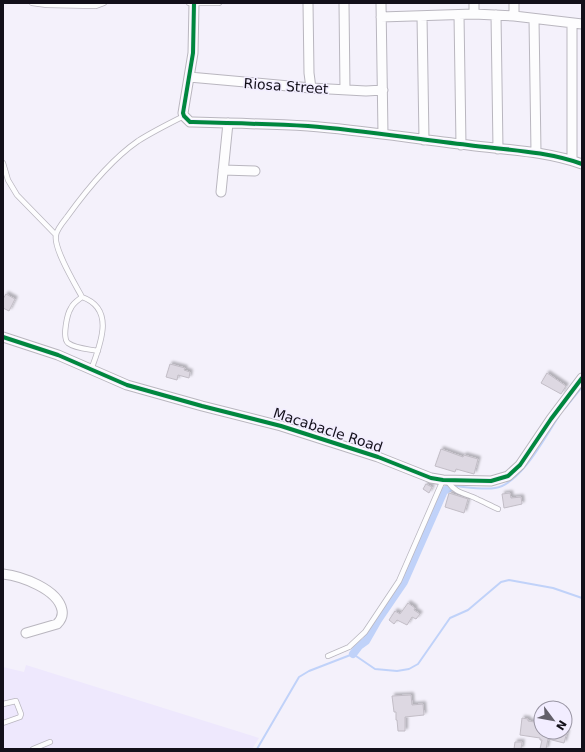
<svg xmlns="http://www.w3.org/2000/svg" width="585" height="752" viewBox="0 0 585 752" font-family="'DejaVu Sans',sans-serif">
<defs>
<filter id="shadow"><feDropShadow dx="2.5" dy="-2.5" stdDeviation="1" flood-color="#0004"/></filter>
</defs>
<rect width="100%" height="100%" fill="#f4f1fb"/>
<path fill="#eee8fd" d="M26,665L259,738L252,749H3V667L24,672Z"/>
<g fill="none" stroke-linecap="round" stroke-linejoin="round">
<path stroke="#c0d2f9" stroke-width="2" d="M565,408L582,387
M449,488L455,486C466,487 484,490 495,488C521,484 545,437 559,416
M388,604L404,582
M257,749L299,677L309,671L353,654L375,669L397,671L409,669L418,664L450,618L468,610L501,582L509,580L553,588L582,598"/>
<path stroke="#c0d2f9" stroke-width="8" d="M353,654L359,646L366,641L378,620L404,582L444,491L449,488"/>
</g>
<path fill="#ddd8e2" stroke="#c2bdc6" filter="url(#shadow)" d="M6,294L15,299L9,311L3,308V299Z
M170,364L185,368L184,370L190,372L189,378L178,375L177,380L166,377Z
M547,373L566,386L561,394L541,383Z
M441,449L463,457L464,455L478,459L474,474L456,469L455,472L435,466Z
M426,484L432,487L429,493L423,489Z
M449,493L468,499L464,513L445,507Z
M510,493L511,498L521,497L522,504L504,508L502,494Z
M408,603L415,608L414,610L420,614L416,619L412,617L407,625L397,620L394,624L389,620L395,611L400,614Z
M411,695L412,705L423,704L424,715L405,717V731H398L397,720H396V712H394L392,696Z
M522,718L528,719V721L541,723V732H567L564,743L548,739L546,749H540L542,740H540V738L520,735Z
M515,742H522L521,749H514Z"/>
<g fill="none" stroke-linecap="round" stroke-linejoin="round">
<g stroke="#b9b6bf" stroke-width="6">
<path id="service" d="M32,3L47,5L96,6L104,3
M189,3H219
M3,163L8,180L17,195L56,235
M82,297C78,300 73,303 71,308C67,314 62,338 68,343C76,349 89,349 98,351
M91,370C100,345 116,309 82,297C75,284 53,248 56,235C57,229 63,222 67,217C85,192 112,159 138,141C152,132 168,124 184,116
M450,480L449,483C455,493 468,494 477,499C484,502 491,506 498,509
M328,656L349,647L365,632L399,581L443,480
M3,704L16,701L21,714L20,717L3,723
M33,749L50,742"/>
</g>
<g stroke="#b9b6bf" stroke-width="11">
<path id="minor" d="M308,3L309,73L311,88
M344,3L345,90
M381,3L383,134
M474,3V14
M194,4L193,53L183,113L184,116L190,122C229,123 269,124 308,126C362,130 415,139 468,145C507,150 546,151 582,164
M459,15L461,145
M496,15L498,149
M422,16L424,140
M514,16V3
M381,17L474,14L514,16L582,24
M534,19L536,152
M572,23V160
M189,77L311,88L366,91L383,90
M223,170L255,171
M221,192L228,123
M3,337L58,355L127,385L202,406L281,426L378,457L431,478L443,480L491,481L508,476L520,465L551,419L582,378
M3,574C21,576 58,589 62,610C63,615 61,620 57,624L26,633"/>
</g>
<use href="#service" stroke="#fdfdfe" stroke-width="4.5"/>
<use href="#minor" stroke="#fdfdfe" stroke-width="9"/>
<g stroke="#f2edff" stroke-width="6">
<path id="cycleway" d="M194,4L193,53L183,113L184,116L190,122C229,123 269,124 308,126C362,130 415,139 468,145C507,150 546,151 582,164
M3,337L58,355L127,385L202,406L281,426L378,457L431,478L443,480L491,481L508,476L520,465L551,419L582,378"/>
</g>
<use href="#cycleway" stroke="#00873e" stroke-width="4"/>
</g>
<g text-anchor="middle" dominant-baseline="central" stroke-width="3" stroke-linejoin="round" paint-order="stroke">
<g font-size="14" fill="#13101a" stroke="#f2edff">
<text transform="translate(286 86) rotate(4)">Riosa Street</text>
<text transform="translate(328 430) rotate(18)">Macabacle Road</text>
</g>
</g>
<rect width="585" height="752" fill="none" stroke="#13101a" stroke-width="8"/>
<g transform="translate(553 720) rotate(122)"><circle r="19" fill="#f2edff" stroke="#9995a3"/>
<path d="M0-3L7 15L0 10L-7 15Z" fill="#625f69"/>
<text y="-6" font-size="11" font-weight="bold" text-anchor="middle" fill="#13101a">N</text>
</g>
</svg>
